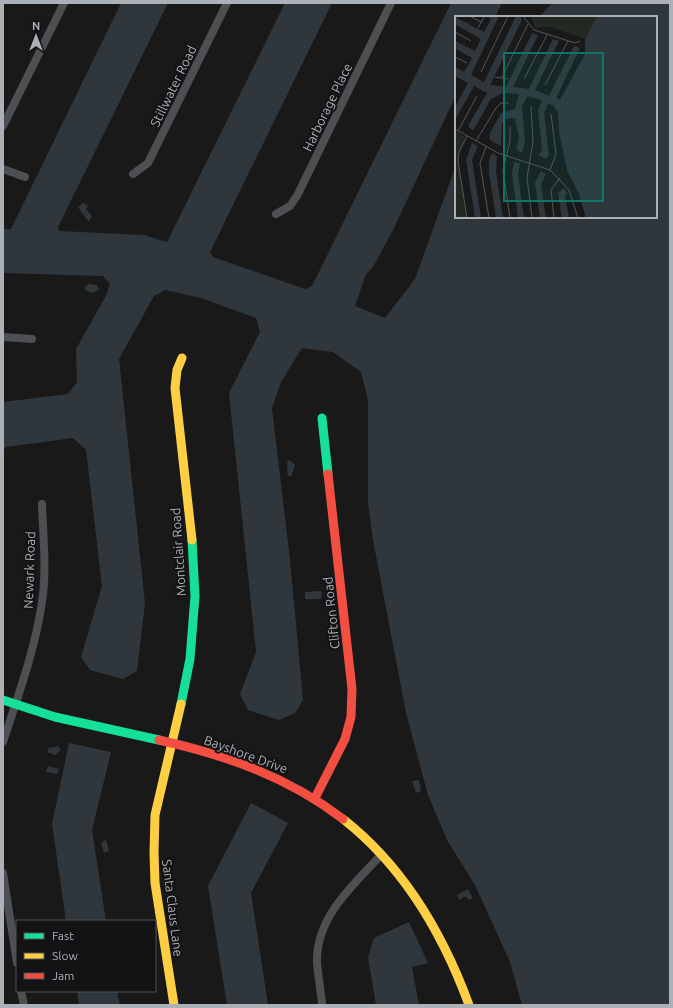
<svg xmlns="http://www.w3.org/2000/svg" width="673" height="1008" viewBox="0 0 673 1008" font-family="Ubuntu,sans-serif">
<rect width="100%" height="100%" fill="#191919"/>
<path fill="#30373c" d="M121,3H168L58,227L59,231L144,235L167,242L285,3H332L210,252L213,257L305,289L312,286L451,3H502L495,17H456V95L393,230L373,267L366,274L355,306L385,318L415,279L456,165V217H656V17H534L541,15L552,3H670V1005H522L510,962L475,885L447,840L428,795L406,713L373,540L368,503V400L361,372L333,352L302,348L281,382L272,408L290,560L303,700L295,713L279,720L248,710L240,694L256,652L229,393L260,332L256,318L201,298L165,290L154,296L119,359L145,603L137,671L123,679L90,670L81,657L102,586L86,450L73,438L6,447L3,451V402L68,394L77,382L76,349L106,296L110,284L103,276L3,273V229H11Z
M83,203L88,206L86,209L92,216L89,221L87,220L78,207Z
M88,284L97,285L99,290L91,293L84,289Z
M290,460L295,465L291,477L288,475L287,462Z
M320,591L322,592L321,599H305V592Z
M69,743L111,752L92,830L106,921H66L52,824Z
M58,746L61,750L55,755L47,752L49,748Z
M48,766L59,769L57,774L46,772Z
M419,780L421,791L416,793L412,781Z
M251,803L288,823L251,893L268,1005H227L208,886Z
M106,840L109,851L104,853L101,843Z
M468,889L473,898L468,900L466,896L459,900L457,895Z
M409,922L428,963L412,967L419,1005H376L368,957L374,938Z
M77,991H117L120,1005H79Z"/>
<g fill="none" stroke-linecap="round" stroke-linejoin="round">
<path stroke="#4e4f52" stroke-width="8" d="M3,126L64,3
M3,169L25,177
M133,174L148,163L227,3
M276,214L290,206L297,196L391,3
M3,337L32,339
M3,742C18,696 35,650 42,602C47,570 43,536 42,504
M3,873L17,963
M21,991L24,1005
M322,1005C321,991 318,976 317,962C316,917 353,885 381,855"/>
<path stroke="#16e098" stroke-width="9" d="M322,418L328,474
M3,700L55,717L159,740
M181,704L190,659L195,596L192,540"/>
<path stroke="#ffcf43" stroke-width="9" d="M182,358L177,370L175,388L192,540
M343,819C403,866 443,934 469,1005
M174,1005L155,883L154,853L155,815L181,704"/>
<path stroke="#f24e42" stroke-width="9" d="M159,740C226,755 288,777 343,819
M315,798L345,739L351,717L352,689L328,474"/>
</g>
<g text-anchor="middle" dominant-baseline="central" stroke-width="4" stroke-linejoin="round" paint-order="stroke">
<g font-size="13" fill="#acb1b8" stroke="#131315">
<text transform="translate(173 86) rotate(-64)">Stillwater Road</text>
<text transform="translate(327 107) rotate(-64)">Harborage Place</text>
<text transform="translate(178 552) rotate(-94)">Montclair Road</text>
<text transform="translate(29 570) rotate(-88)">Newark Road</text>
<text transform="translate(331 613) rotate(-96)">Clifton Road</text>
<text transform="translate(246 754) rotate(20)">Bayshore Drive</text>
<text transform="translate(173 908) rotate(83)">Santa Claus Lane</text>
</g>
</g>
<g transform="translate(455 16)">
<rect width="202" height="202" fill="#191919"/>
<path d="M76,0H142L130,23L96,11L80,12ZM0,114L10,121L3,143L12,202H0Z" fill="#222822"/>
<path d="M32,0H44L16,59L29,66L61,0H65L67,4L35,69L51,71L77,17L83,19L58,71L74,73L98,23L104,25L80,74L94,80L119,30L125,32L103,78L101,82L105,84L130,38V23L142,0H202V202H131L124,178L112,154L104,116L103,96L98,89L93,88L89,97L94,140L90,143L84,139L87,133L83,95L87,84L73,80L67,90L70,126L67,137L61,133L64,123L60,102L50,103L47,108L46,130L35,124L34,119L46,97L60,93L64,78L48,77L36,83L18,115L13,110L32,77L19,70L0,104V91L13,67L0,60V51L9,56L17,42L0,32V25L20,35L26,23L0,8V1L29,16L36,3ZM17,127L23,130L17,144L26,202H20L11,144ZM37,137L42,140L41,156L48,202H41L34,156V144ZM59,146L65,147L63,159L69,202H63L57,158ZM86,155L91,158L86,168L91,202H85L80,167ZM109,172L112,178L110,179L114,202H107L103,177Z" fill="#30373c"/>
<path fill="none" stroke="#545659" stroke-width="1" d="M15,0L26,6M68,0L79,14L120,27L125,25M23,12L29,1M0,16L16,25M0,41L12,47M26,56L53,0M40,61L53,63M47,61L73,8M69,63L92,19M90,69L113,25M76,90L78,125L72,162L77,202M0,113L43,137L95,154L114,174L123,202M3,115L22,80M21,125L41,92L46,87H54M31,131L25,147L34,202M95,154L101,138L96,98M12,202L3,145L4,136L12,120M55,202L48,154L55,125V111M99,202L96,174L105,162"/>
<path fill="#0f766e" fill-opacity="0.15" stroke="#0f766e" stroke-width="2" d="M49,37H148V185H49Z"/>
<rect width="202" height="202" fill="none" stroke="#acb1b8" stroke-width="2"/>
</g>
<rect width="673" height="1008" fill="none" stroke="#acb1b8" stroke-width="8"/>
<rect x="16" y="920" width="140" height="72" fill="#131315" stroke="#505256"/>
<rect x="24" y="933" width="20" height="6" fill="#16e098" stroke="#505256"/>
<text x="52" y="940" font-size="12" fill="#acb1b8">Fast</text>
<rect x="24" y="953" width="20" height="6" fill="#ffcf43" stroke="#505256"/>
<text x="52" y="960" font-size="12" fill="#acb1b8">Slow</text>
<rect x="24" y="973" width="20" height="6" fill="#f24e42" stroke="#505256"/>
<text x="52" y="980" font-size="12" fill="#acb1b8">Jam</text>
<g transform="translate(36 36)" stroke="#131315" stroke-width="3" paint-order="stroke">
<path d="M0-3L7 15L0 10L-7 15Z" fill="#acb1b8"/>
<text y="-6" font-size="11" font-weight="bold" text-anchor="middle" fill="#acb1b8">N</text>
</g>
</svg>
